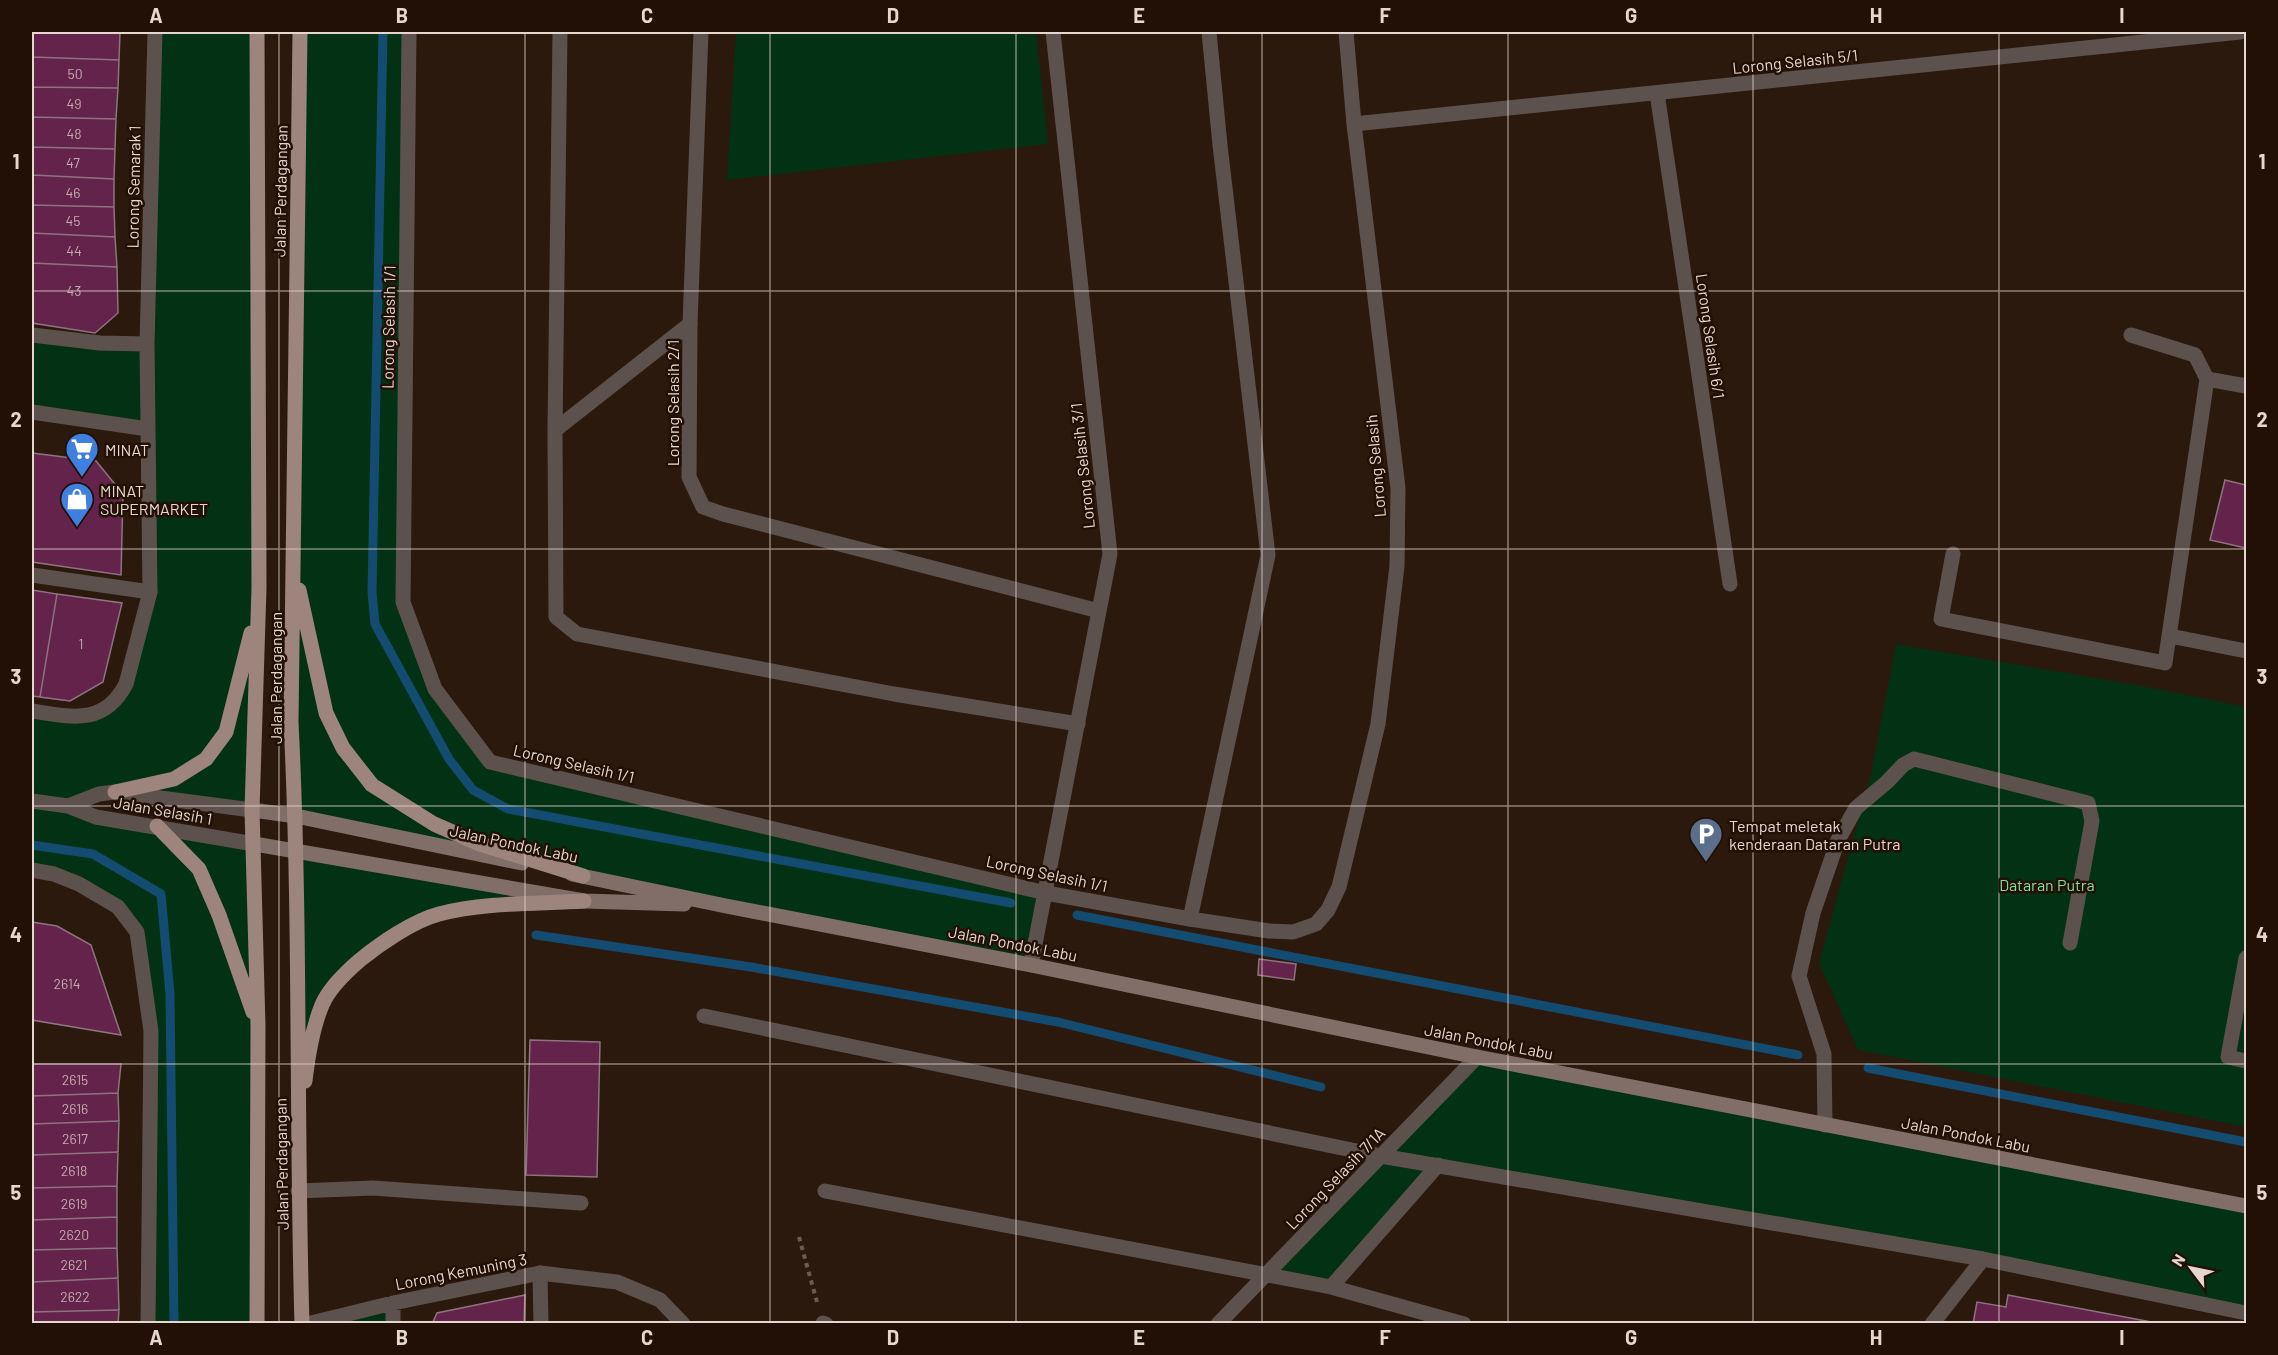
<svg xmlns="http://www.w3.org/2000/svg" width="2278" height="1355" viewBox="0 0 2278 1355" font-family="Barlow,sans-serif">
<rect width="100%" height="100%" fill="#2c190d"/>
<path fill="#023114" d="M155,32H255L252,810L115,792L68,806L32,801V711L67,716L119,696L150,592L149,429L32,412V334L147,344Z
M300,32H409L403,602L436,689L490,762L1046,893L1031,965L296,816Z
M736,32H1036L1048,144L727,180Z
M1896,644L2148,687L2246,707V1127L1858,1050L1819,963L1871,774Z
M32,807L254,844L257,1323H148L151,1031L137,932L118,907L32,870Z
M296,851L584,901L486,907L404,930L322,1003L304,1091Z
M1477,1057L2246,1206V1313L1438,1165L1331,1287L1266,1275Z
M393,1303V1323H307Z"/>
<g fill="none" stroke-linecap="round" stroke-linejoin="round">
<path stroke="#144c71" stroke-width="9" d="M383,32L372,592L375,624L449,759L473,790L508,809L1011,903
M32,845L93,854L161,894L170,994L174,1324
M1077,915L1798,1055
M536,935L751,967L1058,1022L1321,1087
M1868,1068L2246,1142"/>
</g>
<path fill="#64234a" stroke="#8d7380" stroke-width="1.5" d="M32,32H120L119,60L32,57Z
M32,57L119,60L118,88L32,87Z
M32,87L118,88L116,119L32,117Z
M32,117L116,119L115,149L32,147Z
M32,147L115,149L114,179L32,175Z
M32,175L114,179V207L32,205Z
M32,205L114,207L115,237L32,233Z
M32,233L115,237L117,267L32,263Z
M32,263L117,267L118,313L95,333L32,323Z
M32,453L96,461L123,494L121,575L32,562Z
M2225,480L2246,485V548L2210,540Z
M32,590L57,594L40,697L32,696Z
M57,594L122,603L103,682L70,701L40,697Z
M32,922L57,926L91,945L121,1035L32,1020Z
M1259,959L1296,964L1294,980L1258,975Z
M530,1040L600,1042L597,1177L526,1175Z
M32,1064H121L118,1093L32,1096Z
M118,1093L119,1121L32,1124V1096Z
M119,1121L118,1152L32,1155V1124Z
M118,1152L117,1186L32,1188V1155Z
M117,1186V1217L32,1220V1188Z
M117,1217V1248L32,1250V1220Z
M117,1248L118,1278L32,1282V1250Z
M118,1278L119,1310L32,1312V1282Z
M525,1295L524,1324H432L437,1313Z
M2008,1295L2162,1324H1973L1977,1302L2006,1307Z
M119,1310L118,1324H32V1312Z"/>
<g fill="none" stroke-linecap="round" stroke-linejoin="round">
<path stroke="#6d5b51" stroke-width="4" stroke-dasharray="4.5 4.5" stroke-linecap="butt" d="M799,1237L817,1302"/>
<path stroke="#5d514e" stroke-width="15" d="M560,32L555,430L556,617L577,634L894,694L1078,724
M2207,379L2246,386
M555,430L690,324
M1953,554L1941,619L2165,663L2207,379L2195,355L2131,335
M32,575L150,592
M2170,636L2246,651
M1190,919L1268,555L1220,145L1209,32
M1825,1125L1824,1054L1799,976L1813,913L1838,840L1856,808L1887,782L1903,765L1914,759L2088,803L2092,821L2070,943
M298,1191L373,1188L581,1203
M825,1191L1331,1287L1464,1324
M540,1273L541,1324
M1331,1287L1438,1165
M1932,1324L1983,1259"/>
<path stroke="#5d514e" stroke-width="15" d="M2246,958L2228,1057L2246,1061"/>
<path stroke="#5d514e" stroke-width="15" d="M409,32L403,602L435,689L490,762L1046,893L1190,919L1269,931L1293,932L1316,924L1328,910L1339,887L1378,724L1397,566L1398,488L1354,124L1346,32
M701,32L690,324L689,477L703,507L723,514L1099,611
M1657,93L1730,584
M1354,124L2240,32
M32,335L100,343L147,344
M32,412L148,429
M32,711C71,717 104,726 126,684L150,592L147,344L155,32
M32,870L54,874L79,884L118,907L137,932L151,1031L148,1324
M1031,965L1110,554L1053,32
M704,1016L1381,1156L1983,1259L2246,1313
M823,1323L826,1324
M307,1324L393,1303L540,1273L617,1282L660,1300L683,1324
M393,1324V1303
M1218,1324L1477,1057"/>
<path stroke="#5d514e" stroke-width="15" d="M32,801L68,806L96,817L254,844
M68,806L99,794L115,792L252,810"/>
<path stroke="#816e69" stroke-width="15" d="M252,810L296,816L522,863
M254,844L584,901L684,904
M572,874L726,906L1031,965L1477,1057L2246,1206"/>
<path stroke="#9d857e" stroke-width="15" d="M257,32L259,588L252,810L258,1026L257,1324
M300,32L291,722C301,922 296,1123 302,1324
M299,590L326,713L343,748L372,785L434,824L480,844L583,876
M115,792L174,779L206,759L226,732L251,633
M157,826L199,869L219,915L253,1012
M305,1081C308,1055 312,1029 322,1005C329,988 346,972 360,960C381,943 413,921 439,914C485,902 537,904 584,901"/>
</g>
<path fill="none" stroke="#e5d7cf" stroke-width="1.5" stroke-opacity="0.55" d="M279,32V1324M525,32V1324M770,32V1324M1016,32V1324M1262,32V1324M1508,32V1324M1753,32V1324M1999,32V1324M32,291H2246M32,549H2246M32,806H2246M32,1064H2246"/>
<defs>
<g id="supermarket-pin" transform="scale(1.725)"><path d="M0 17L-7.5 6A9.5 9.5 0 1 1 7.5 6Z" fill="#3f7fe0" stroke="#220f05"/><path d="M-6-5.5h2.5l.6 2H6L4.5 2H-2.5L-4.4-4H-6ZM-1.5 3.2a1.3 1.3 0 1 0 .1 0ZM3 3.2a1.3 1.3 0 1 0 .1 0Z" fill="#fff"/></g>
<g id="shop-pin" transform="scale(1.725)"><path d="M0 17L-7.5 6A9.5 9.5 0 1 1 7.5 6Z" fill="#3f7fe0" stroke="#220f05"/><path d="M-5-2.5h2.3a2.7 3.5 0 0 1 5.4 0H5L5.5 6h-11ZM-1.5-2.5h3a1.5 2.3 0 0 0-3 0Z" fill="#fff"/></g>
<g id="parking-pin" transform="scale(1.725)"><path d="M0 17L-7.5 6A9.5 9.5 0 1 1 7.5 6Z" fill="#5c6f8a" stroke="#220f05"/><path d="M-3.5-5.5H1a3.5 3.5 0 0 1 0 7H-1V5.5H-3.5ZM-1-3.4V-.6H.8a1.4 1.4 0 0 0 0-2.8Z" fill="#fff"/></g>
</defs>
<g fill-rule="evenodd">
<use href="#supermarket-pin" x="82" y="449"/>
<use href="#shop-pin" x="77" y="499"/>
<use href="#parking-pin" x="1706" y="834"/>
</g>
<g text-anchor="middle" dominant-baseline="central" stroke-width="5" stroke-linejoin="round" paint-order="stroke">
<g font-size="14" fill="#c5aaae">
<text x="75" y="73">50</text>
<text x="74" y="103">49</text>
<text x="74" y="133">48</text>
<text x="73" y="162">47</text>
<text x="73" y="192">46</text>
<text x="73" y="220">45</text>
<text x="74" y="250">44</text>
<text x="74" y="290">43</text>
<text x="81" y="643">1</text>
<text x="67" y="983">2614</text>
<text x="75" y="1079">2615</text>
<text x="75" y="1108">2616</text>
<text x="75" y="1138">2617</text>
<text x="74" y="1170">2618</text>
<text x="74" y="1203">2619</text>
<text x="74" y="1234">2620</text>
<text x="74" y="1264">2621</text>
<text x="75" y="1296">2622</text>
</g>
<g font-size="16" fill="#e5d7cf" stroke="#220f05">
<text transform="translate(1795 61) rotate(-6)">Lorong Selasih 5/1</text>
<text transform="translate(133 187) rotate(-89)">Lorong Semarak 1</text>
<text transform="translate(280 191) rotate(-89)">Jalan Perdagangan</text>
<text transform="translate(388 327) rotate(-89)">Lorong Selasih 1/1</text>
<text transform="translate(1711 336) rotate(82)">Lorong Selasih 6/1</text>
<text transform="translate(672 403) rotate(-90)">Lorong Selasih 2/1</text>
<text transform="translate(1082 466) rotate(-96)">Lorong Selasih 3/1</text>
<text transform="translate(1375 466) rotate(-95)">Lorong Selasih</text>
<text transform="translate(275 678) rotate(-90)">Jalan Perdagangan</text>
<text transform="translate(574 763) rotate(13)">Lorong Selasih 1/1</text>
<text transform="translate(163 810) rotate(10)">Jalan Selasih 1</text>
<text transform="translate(514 843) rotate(12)">Jalan Pondok Labu</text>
<text transform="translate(1047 873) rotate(12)">Lorong Selasih 1/1</text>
<text transform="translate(1013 943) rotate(11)">Jalan Pondok Labu</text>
<text transform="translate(1489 1041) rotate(11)">Jalan Pondok Labu</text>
<text transform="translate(1966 1134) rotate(11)">Jalan Pondok Labu</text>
<text transform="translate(281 1164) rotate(-91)">Jalan Perdagangan</text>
<text transform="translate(1335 1178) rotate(-46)">Lorong Selasih 7/1A</text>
<text transform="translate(461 1271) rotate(-11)">Lorong Kemuning 3</text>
</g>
<g font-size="16" fill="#e5d7cf" stroke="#220f05" text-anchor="start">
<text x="105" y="449">MINAT</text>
<text x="100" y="490">MINAT<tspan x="100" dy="18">SUPERMARKET</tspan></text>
<text x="1729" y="825">Tempat meletak<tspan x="1729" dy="18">kenderaan Dataran Putra</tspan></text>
</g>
<g font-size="16" fill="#80df98" stroke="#220f05">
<text x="2047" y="884">Dataran Putra</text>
</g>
</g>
<rect width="2278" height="1355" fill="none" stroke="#220f05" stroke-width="66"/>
<g transform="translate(2191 1268) rotate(302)" stroke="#220f05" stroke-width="4.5" paint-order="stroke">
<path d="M0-4.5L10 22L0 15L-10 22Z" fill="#e5d7cf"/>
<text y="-9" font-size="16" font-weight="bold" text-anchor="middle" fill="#e5d7cf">N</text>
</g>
<rect x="33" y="33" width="2212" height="1289" fill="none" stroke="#e5d7cf" stroke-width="2"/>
<g font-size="20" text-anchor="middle" font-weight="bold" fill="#e5d7cf">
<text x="156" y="23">A</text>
<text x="402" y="23">B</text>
<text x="647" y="23">C</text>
<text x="893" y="23">D</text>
<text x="1139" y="23">E</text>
<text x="1385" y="23">F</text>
<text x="1631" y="23">G</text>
<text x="1876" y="23">H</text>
<text x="2122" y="23">I</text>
<text x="16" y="169">1</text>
<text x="2262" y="169">1</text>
<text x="16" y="427">2</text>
<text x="2262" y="427">2</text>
<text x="16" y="684">3</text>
<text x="2262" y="684">3</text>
<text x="16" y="942">4</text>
<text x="2262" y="942">4</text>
<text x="16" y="1200">5</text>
<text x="2262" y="1200">5</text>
<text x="156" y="1345">A</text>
<text x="402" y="1345">B</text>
<text x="647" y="1345">C</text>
<text x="893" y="1345">D</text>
<text x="1139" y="1345">E</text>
<text x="1385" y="1345">F</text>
<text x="1631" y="1345">G</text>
<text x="1876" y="1345">H</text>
<text x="2122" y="1345">I</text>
</g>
</svg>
